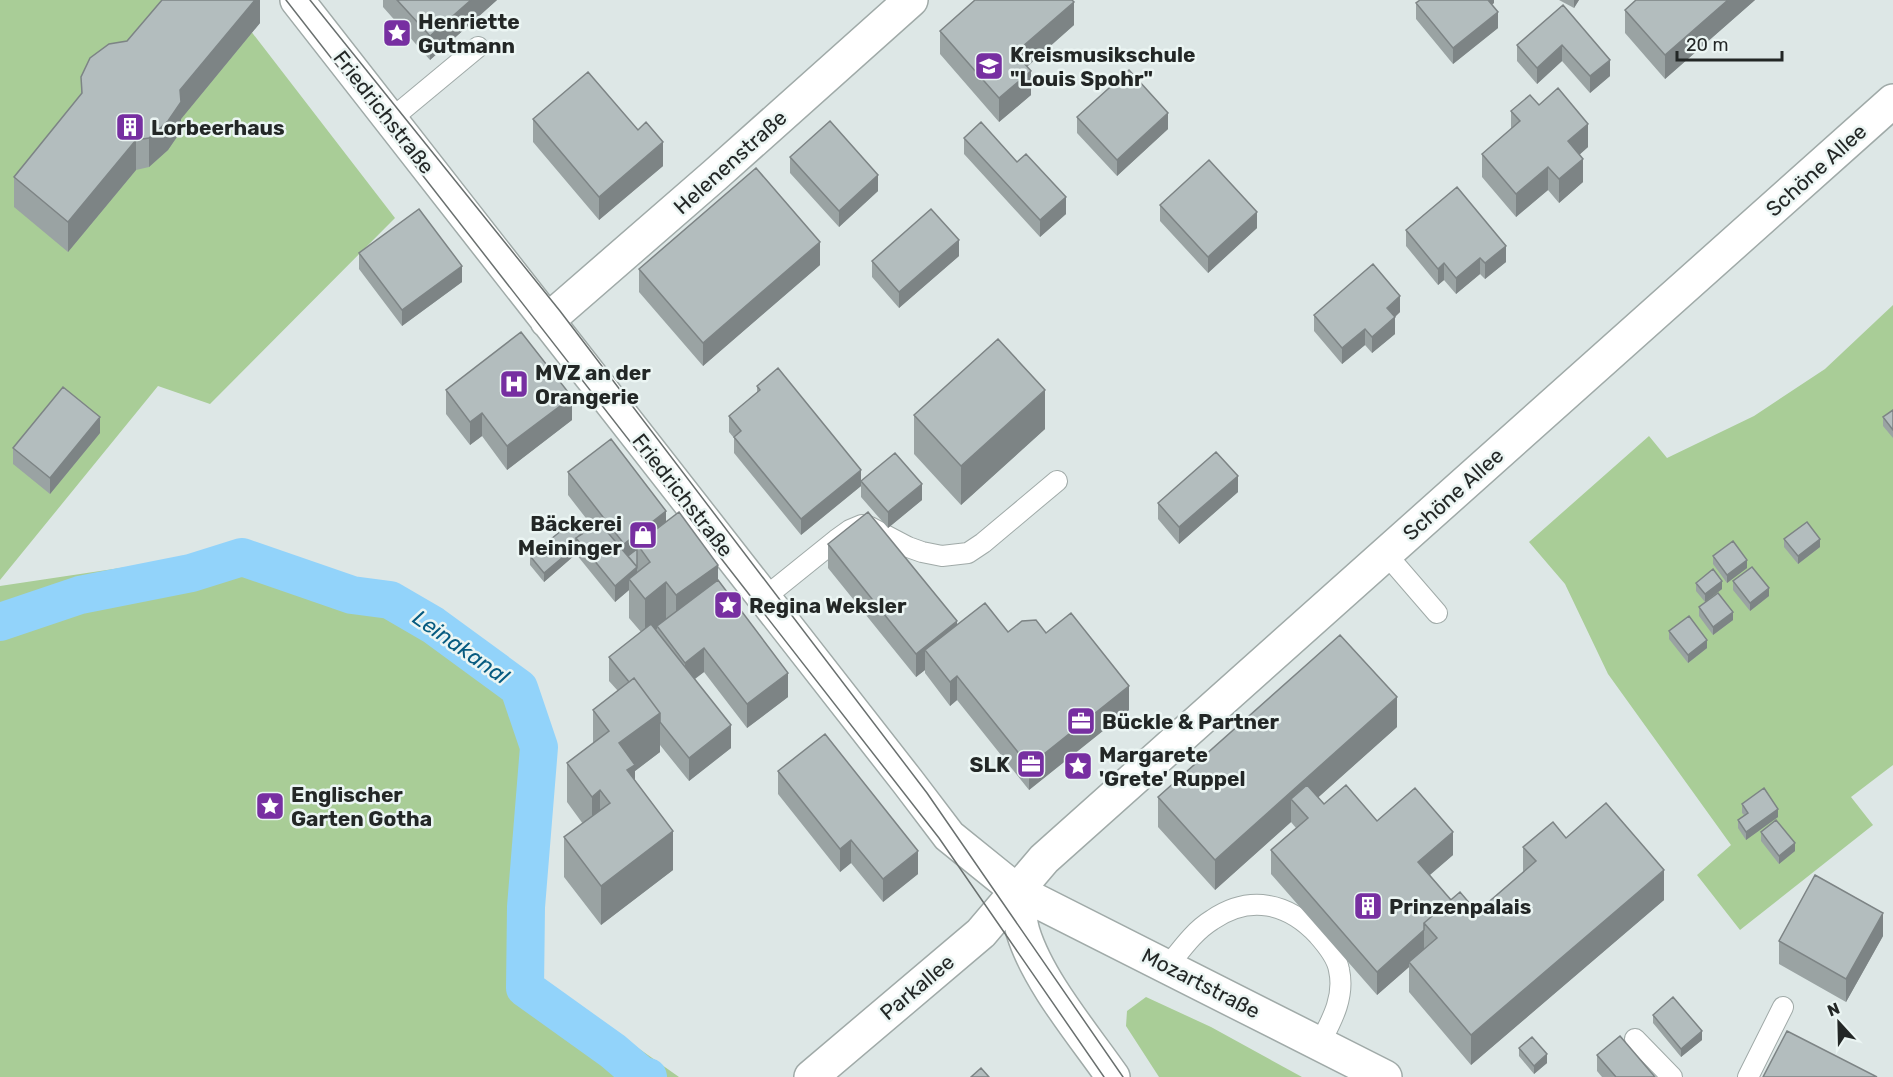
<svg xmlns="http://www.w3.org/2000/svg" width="1893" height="1077" viewBox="0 0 1893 1077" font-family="Rubik,sans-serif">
<rect width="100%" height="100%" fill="#dde7e6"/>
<path fill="#a9cd97" d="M0,0H227L395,218L210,404L158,386L0,580Z
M1893,305V765L1851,797L1873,825L1740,930L1697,875L1731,845L1608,674L1565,584L1529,542L1649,436L1667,458L1754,416L1825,369Z
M240,550L387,589L522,686L545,749L535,863V975L679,1077H0V586Z
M1146,997L1211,1027L1302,1077H1159L1126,1026L1127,1011Z"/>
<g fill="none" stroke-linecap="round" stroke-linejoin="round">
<path stroke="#92d3fa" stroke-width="38" d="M0,622L80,595L191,573L242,557L352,595L390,600L433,625L519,688L539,747L526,907L525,988L613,1051L641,1075L648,1077"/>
<g stroke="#a0aaa8" stroke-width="22">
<path id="lane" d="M390,120L478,47
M1386,554L1437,613
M764,598L836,540L850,530L862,525L870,527L908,547L922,552L942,556L968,553L983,543L1057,481
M1168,966C1181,950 1194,931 1212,920C1250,894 1288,903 1318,935C1326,944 1337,957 1339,970C1345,997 1332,1020 1320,1043
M1635,1039L1672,1077
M1748,1077L1783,1007"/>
</g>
<g stroke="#a0aaa8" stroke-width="36">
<path id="street" d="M297,0L908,782L949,836L1017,891L1385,1077
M547,321L715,175L911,0
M1017,891C1019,904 1019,919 1023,932C1038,981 1083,1034 1113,1077
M811,1077L981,933L1044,859L1893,101"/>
</g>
<use href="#lane" stroke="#fff" stroke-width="20"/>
<use href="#street" stroke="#fff" stroke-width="33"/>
<path stroke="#6a706f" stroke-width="1.5" d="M286,0L939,838L1104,1077
M310,0L560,311L927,793L1123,1077"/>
</g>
<path fill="#9aa3a3" d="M260,0V23L181,119V131L168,150L149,167L136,170L68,252L14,207V177L81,95V77L127,41Z
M383,0H497L430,60L383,7Z
M1494,0V3L1492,4L1498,28L1453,64L1416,19V3Z
M1559,0H1579L1574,8Z
M1636,0H1755L1665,79L1625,33V10Z
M1563,5L1610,76L1590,93L1562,61L1537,84L1517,61V45Z
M1074,25L1027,67L1031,95L999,122L940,54V31Z
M1539,105L1588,147L1580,154L1583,182L1559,203L1548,190L1516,217L1482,177V154L1511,129V111Z
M1077,117L1168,129L1117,176L1077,133Z
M533,119L663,166L599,220L533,142Z
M964,138L1066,214L1040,237L964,154Z
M790,157L878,191L839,227L790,173Z
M1160,205L1257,228L1208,273L1160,221Z
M1406,230L1506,262L1485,279L1480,274L1456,294L1444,280L1438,285L1406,246Z
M359,253L462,282L402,326L359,269Z
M959,256L899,308L872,277V261Z
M820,265L703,366L639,292V269Z
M1400,312L1395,317V334L1372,353L1365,345L1342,364L1314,331V315Z
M757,386L861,486L801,535L734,453V438L729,432V416L757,393Z
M446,390L572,420L507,470L482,436L470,445L446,414Z
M1893,410V438L1883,426V417Z
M914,415L1045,429L961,505L914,454Z
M100,433L50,494L13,464V448Z
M568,472L666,522L718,580L788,697L747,728L704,672L695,679L731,748L689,781L660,745V752L635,771V780L673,870L601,925L564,877V837L583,824L567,802V763L593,743V710L618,691L609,681V657L641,632L629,618V590L615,602L576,554L544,582L530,565V556L582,534L592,526L568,495Z
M861,481L922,500L888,528L861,497Z
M1238,492L1179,544L1158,519V503Z
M1784,539L1820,547L1798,564L1784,547Z
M828,544L957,625L1008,632L1046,633L1129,710L1029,790L957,700L950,706L925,673V670L916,677L828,568Z
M1713,556L1747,568L1727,583L1713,564Z
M1733,581L1769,596L1750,611L1733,590Z
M1696,583L1722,589L1705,602L1696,591Z
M1699,607L1733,620L1713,635L1699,616Z
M1669,631L1707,648L1688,663L1669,639Z
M1397,727L1318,797L1324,804L1377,821L1453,855L1430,875L1451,900L1477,912L1523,872V847L1566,838L1664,900L1471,1065L1409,992V967L1377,995L1271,874V850L1296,828L1291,822L1215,890L1158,827V797Z
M778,771L918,874L883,902L851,863L840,872L778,794Z
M1742,804L1778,817L1746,840L1738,828V820L1744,815L1742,813Z
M1761,832L1795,851L1779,864L1761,841Z
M1883,936L1846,1002L1779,964V941Z
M1653,1015L1702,1040L1681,1057L1653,1023Z
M1519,1048L1547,1063L1534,1074L1519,1056Z
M1597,1055L1655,1077H1602L1597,1071Z"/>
<path fill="#7d8485" d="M255,0H260V23L181,119V131L168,150L149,167V138L180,90Z
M471,0H497L430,60V36Z
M1484,0H1494V3L1484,11Z
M1574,0H1579L1574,8Z
M1728,0H1755L1665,79V55Z
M1074,2V25L1015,77V53Z
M1498,12V28L1453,64V48Z
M1562,45V61L1537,84V68Z
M1610,60V76L1590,93V76Z
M1031,71V95L999,122V98Z
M1168,113V129L1117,176V160Z
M1588,124V147L1568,165V141Z
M136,140V170L68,252V222Z
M663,142V166L599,220V197Z
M1583,159V182L1559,203V179Z
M1548,167V190L1516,217V194Z
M878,175V191L839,227V211Z
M1066,197V214L1040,237V220Z
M1257,212V228L1208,273V257Z
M959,240V256L899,308V292Z
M820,242V265L703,366V343Z
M1506,246V262L1485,279V263Z
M1480,258V274L1456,294V278Z
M1444,263V280L1438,285V269Z
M462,266V282L402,326V310Z
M1400,296V312L1387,324V308Z
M1395,317V334L1372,353V337Z
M1365,329V345L1342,364V348Z
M1045,390V429L961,505V466Z
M572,397V420L507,470V446Z
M482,413V436L470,445V422Z
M100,417V433L50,494V478Z
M861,470V486L801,535V519Z
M1238,476V492L1179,544V527Z
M922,484V500L888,528V512Z
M666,511V534L637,544V557L624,567V544Z
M1820,539V547L1798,564V556Z
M576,546V554L544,582V573Z
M1747,560V568L1727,583V575Z
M718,565V604L676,635V595Z
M637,567V584L629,579V590L615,602V586Z
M1722,581V589L1705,602V594Z
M666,582V622L657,626V629L645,638V599Z
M1769,588V596L1750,611V603Z
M1733,612V620L1713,635V627Z
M957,621V644L925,650V670L916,677V654Z
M1707,640V648L1688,663V655Z
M704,648V672L685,686V663Z
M788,673V697L747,728V704Z
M957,676V700L950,706V682Z
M1129,686V710L1029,790V766Z
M1397,697V727L1302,812L1291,799V822L1215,890V860Z
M660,713V752L635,771V804L619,743Z
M731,725V748L689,781V758Z
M600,790V829L592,836V797Z
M1778,809V817L1746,840V832Z
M673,831V870L601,925V886Z
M1453,832V855L1418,885V862Z
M851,840V863L840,872V849Z
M1795,843V851L1779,864V856Z
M918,851V874L883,902V879Z
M1664,870V900L1471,1065V1035Z
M1883,913V936L1846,1002V979Z
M1424,930V953L1409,962V967L1377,995V972Z
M1702,1031V1040L1681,1057V1049Z
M1547,1054V1063L1534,1074V1066Z"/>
<path fill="#b3bdbe" stroke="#7d8485" stroke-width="1.5" d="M162,0H255L180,90L181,102L168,121L149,138L136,140L68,222L14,177L82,93L81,77L90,58L109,44L127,41Z
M397,0H471L430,36Z
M975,0H1072L1074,2L1015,53L1031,71L999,98L940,31Z
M1420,0H1488L1498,12L1453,48L1416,3Z
M1636,0H1728L1665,55L1625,10Z
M1563,5L1610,60L1590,76L1562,45L1537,68L1517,45Z
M1129,70L1168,113L1117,160L1077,117Z
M588,72L638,130L646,122L663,142L599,197L533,119Z
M1558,88L1588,124L1568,141L1583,159L1559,179L1548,167L1516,194L1482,154L1520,121L1511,111L1530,95L1539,105Z
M830,121L878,175L839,211L790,157Z
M981,122L1017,162L1026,154L1066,197L1040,220L964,138Z
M1209,160L1257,212L1208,257L1160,205Z
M756,168L820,242L703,343L639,269Z
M1457,187L1506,246L1485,263L1480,258L1456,278L1444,263L1438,269L1406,230Z
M419,209L462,266L402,310L359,253Z
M931,209L959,240L899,292L872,261Z
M1373,264L1400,296L1387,308L1395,317L1372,337L1365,329L1342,348L1314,315Z
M521,332L572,397L507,446L482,413L470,422L446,390Z
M998,339L1045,390L961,466L914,415Z
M778,368L861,470L801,519L734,437L741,431L729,416L760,390L757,386Z
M63,387L100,417L50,478L13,448Z
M1893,410V430L1883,417Z
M611,439L666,511L624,544L568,472Z
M1216,452L1238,476L1179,527L1158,503Z
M895,453L922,484L888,512L861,481Z
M679,512L718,565L676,595L666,582L645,599L629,579L650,562L637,544Z
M868,512L957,621L916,654L828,544Z
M598,521L637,567L615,586L576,538Z
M572,522L582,534L576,538V546L544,573L530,556Z
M1807,522L1820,539L1798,556L1784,539Z
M1733,541L1747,560L1727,575L1713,556Z
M637,549V567L628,556Z
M1752,567L1769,588L1750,603L1733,581Z
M1713,569L1722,581L1705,594L1696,583Z
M718,580L788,673L747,704L704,648L685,663L657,626Z
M1718,593L1733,612L1713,627L1699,607Z
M985,603L1008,632L1022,621L1036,620L1046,633L1071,613L1129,686L1029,766L957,676L950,682L925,650Z
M1689,616L1707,640L1688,655L1669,631Z
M651,624L731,725L689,758L660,722V713L634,678L629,682L609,657Z
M1340,635L1397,697L1215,860L1158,797Z
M634,678L660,713L619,743L635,765L627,770L673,831L601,886L564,837L610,803L600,790L592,797L567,763L609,731L593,710Z
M825,734L918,851L883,879L851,840L840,849L778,771Z
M1307,785L1324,804L1346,785L1377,821L1415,788L1453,832L1418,862L1451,900L1424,923V930L1377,972L1271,850L1308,818L1291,799Z
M1764,788L1778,809L1746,832L1738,820L1748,813L1742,804Z
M1606,803L1664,870L1471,1035L1409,962L1437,938L1424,923L1460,892L1477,912L1536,861L1523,847L1553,822L1566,838Z
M1776,820L1795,843L1779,856L1761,832Z
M1815,875L1883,913L1846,979L1779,941Z
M1673,997L1702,1031L1681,1049L1653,1015Z
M1787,1031L1877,1077H1763Z
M1620,1036L1655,1077H1616L1597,1055Z
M1532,1037L1547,1054L1534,1066L1519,1048Z
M981,1068L989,1077H971Z"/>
<defs>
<g id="sight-square" transform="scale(1.5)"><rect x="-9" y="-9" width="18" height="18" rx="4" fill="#772fa1" stroke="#ebf5f3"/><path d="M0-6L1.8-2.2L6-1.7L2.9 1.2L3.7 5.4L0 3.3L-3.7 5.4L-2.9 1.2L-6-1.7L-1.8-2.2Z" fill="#fff"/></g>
<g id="school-square" transform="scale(1.5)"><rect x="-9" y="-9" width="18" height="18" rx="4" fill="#772fa1" stroke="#ebf5f3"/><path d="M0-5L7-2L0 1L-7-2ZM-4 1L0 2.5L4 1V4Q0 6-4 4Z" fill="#fff"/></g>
<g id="building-square" transform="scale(1.5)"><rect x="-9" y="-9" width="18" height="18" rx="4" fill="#772fa1" stroke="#ebf5f3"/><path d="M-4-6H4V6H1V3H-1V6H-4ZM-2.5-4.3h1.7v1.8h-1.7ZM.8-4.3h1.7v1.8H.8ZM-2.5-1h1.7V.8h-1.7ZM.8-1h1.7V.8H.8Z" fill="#fff"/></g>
<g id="hospital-square" transform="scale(1.5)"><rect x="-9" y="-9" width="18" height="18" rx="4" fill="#772fa1" stroke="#ebf5f3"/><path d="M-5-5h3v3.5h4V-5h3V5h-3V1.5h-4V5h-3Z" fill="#fff"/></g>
<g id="shop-square" transform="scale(1.5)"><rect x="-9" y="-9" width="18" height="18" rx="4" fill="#772fa1" stroke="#ebf5f3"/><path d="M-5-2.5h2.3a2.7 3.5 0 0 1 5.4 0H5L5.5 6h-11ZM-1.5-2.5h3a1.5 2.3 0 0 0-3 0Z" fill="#fff"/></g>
<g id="office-square" transform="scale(1.5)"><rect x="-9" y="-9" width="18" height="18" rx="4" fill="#772fa1" stroke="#ebf5f3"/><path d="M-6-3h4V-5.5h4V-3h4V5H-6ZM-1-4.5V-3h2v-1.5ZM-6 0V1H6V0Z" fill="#fff"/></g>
</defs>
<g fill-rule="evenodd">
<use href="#sight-square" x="397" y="33"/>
<use href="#school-square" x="989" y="66"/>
<use href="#building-square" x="130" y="127"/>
<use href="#hospital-square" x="514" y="384"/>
<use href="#shop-square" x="643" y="535"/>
<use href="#sight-square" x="728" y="605"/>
<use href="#office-square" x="1081" y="721"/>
<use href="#office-square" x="1031" y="764"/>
<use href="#sight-square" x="1078" y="766"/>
<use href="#sight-square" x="270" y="806"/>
<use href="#building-square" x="1368" y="906"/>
</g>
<g text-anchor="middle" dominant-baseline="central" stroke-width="5" stroke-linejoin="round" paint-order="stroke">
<g font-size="21" font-weight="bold" fill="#232726" stroke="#ebf5f3" text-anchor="start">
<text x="418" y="21">Henriette<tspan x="418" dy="24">Gutmann</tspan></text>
<text x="1010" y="54">Kreismusikschule<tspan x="1010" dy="24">"Louis Spohr"</tspan></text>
<text x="151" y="127">Lorbeerhaus</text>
<text x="535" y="372">MVZ an der<tspan x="535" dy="24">Orangerie</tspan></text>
<text x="622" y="523" text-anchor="end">Bäckerei<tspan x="622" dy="24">Meininger</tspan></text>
<text x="749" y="605">Regina Weksler</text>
<text x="1102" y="721">Bückle &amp; Partner</text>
<text x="1099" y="754">Margarete<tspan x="1099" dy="24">'Grete' Ruppel</tspan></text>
<text x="1010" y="764" text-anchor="end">SLK</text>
<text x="291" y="794">Englischer<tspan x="291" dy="24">Garten Gotha</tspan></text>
<text x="1389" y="906">Prinzenpalais</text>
</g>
<g font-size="21" fill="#232726" stroke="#ebf5f3">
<text transform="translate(384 112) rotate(52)">Friedrichstraße</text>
<text transform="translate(730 162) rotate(-42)">Helenenstraße</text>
<text transform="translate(1816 170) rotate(-42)">Schöne Allee</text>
<text transform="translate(1453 494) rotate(-42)">Schöne Allee</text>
<text transform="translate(683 495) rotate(52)">Friedrichstraße</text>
<text transform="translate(1201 983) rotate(27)">Mozartstraße</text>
<text transform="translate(917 987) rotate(-40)">Parkallee</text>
</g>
<g font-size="22" font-style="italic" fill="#065b80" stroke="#ebf5f3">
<text transform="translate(461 647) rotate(35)">Leinakanal</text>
</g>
</g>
<g transform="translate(1839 1023) rotate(338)" stroke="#ebf5f3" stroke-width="4.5" paint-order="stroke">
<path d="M0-4.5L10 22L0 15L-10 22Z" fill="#232726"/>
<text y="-9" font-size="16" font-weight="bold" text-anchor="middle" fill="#232726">N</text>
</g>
<path d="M1677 51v9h105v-9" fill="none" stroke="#232726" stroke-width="3"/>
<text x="1686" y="51" font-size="18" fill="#232726" stroke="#ebf5f3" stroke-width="4.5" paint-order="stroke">20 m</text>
</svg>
